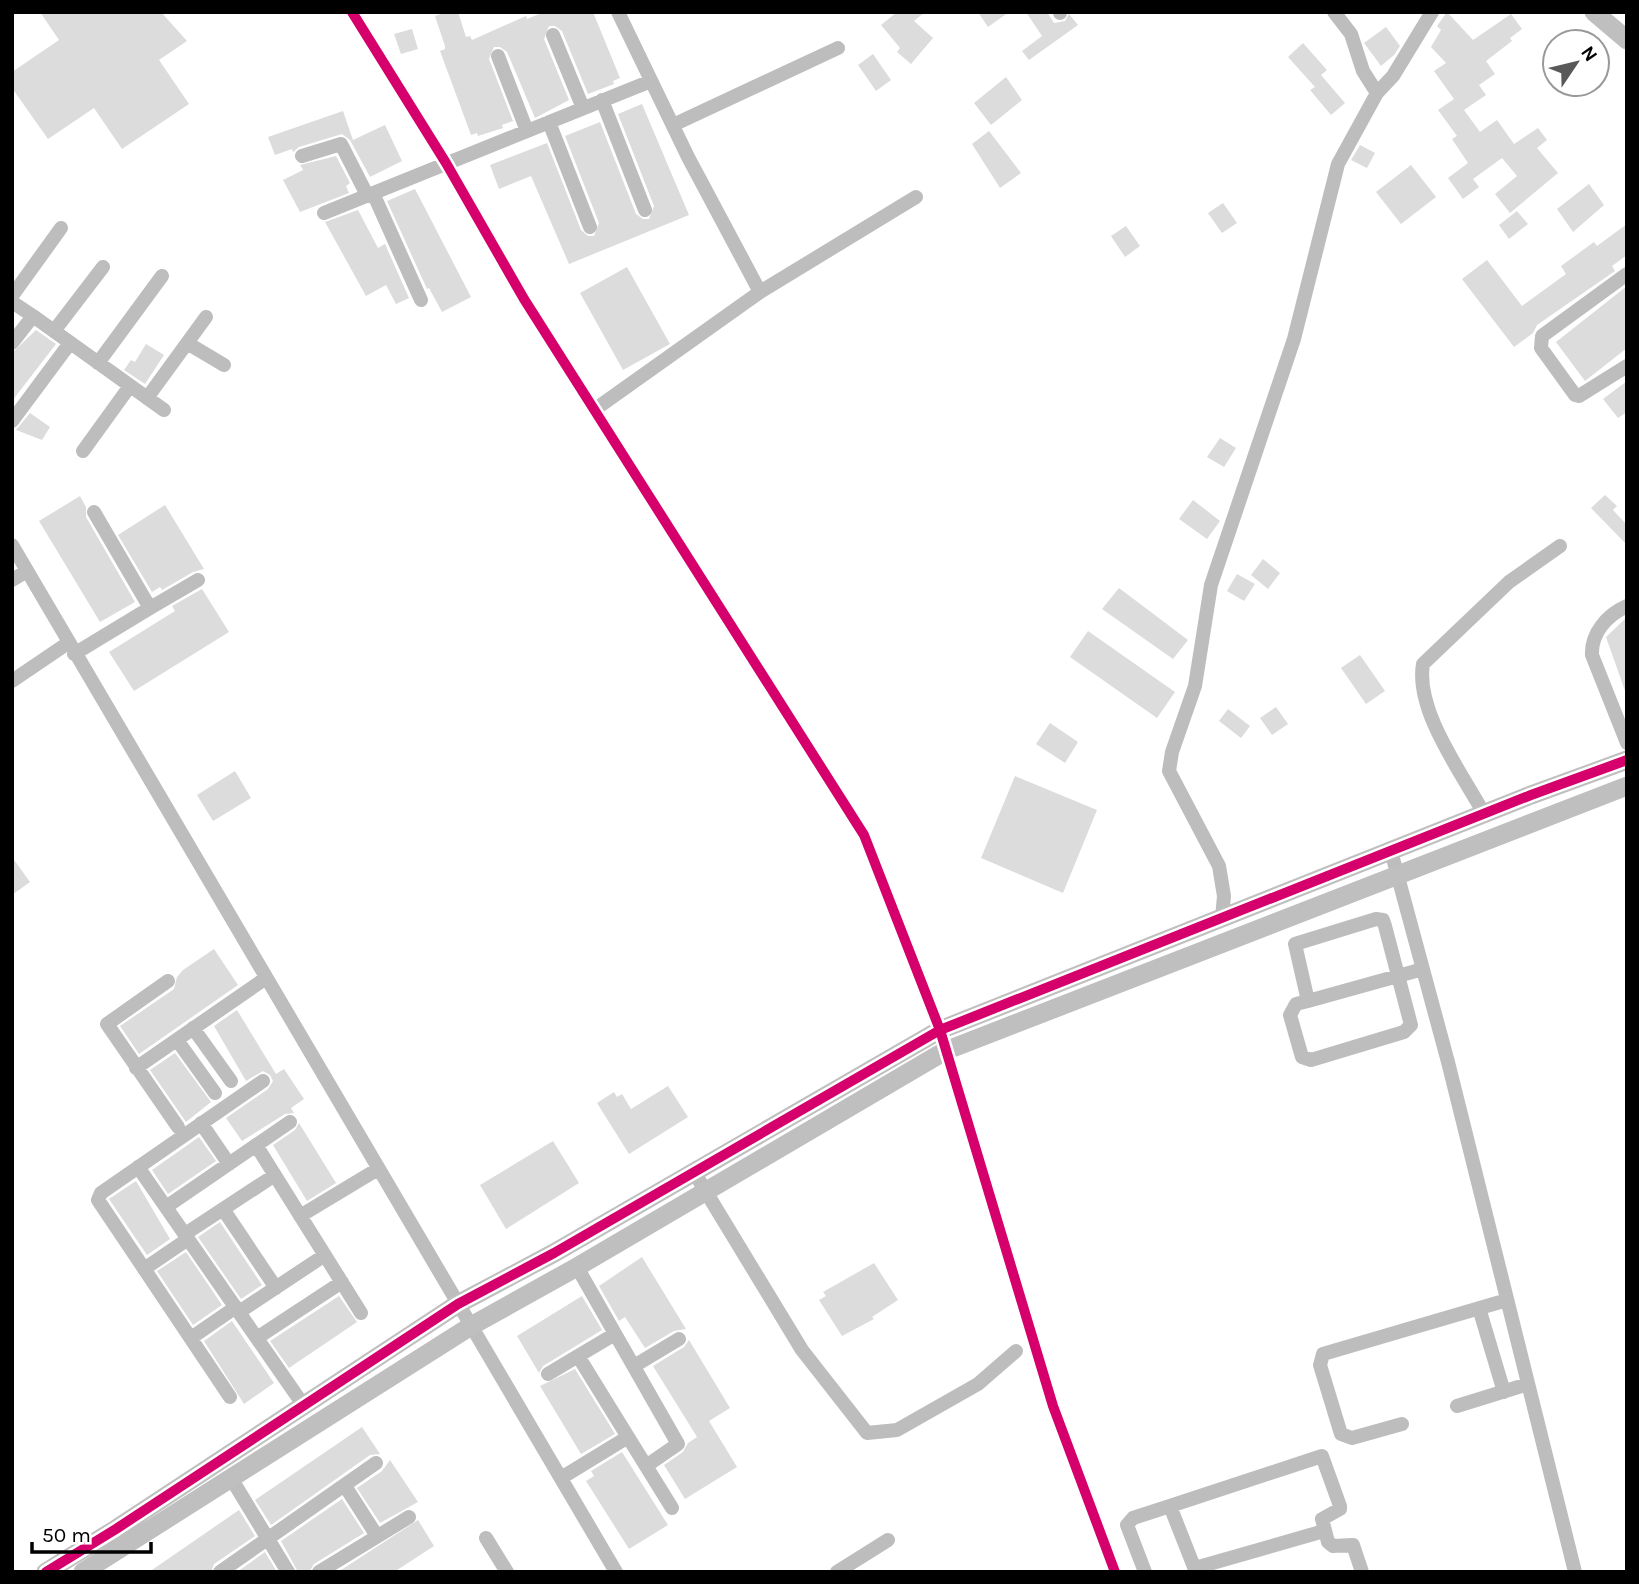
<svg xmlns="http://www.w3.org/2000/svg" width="1639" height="1584" viewBox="0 0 1639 1584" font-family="Karla,sans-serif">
<rect width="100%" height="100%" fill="#fff"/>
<path fill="#dcdcdc" d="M40,12H161L187,41L159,60L189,104L122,149L94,108L48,139L12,88V72L59,40Z
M447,12H458L466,37L470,36L472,40L526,16L527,19L544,12H593L620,78L613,81L614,84L588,94L562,31L555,26H549L544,39L569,100L535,118L507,52L500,47H494L489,59L513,121L502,125L503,128L478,136L477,133L471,135L440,51L445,49V46L435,16Z
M897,12H925L914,21L933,38L911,64L897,52L900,48L881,25Z
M978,12H1009L988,27Z
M1026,12H1047L1054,23L1065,21L1069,14L1078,25L1029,60L1022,51L1042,36Z
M1447,12L1473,40L1511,14L1522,29L1510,38L1512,41L1486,61L1495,74L1479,85L1486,95L1464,110L1480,132L1497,120L1514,144L1538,128L1547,140L1537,148L1558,173L1510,213L1495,194L1517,176L1502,158L1473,179L1479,187L1463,199L1448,178L1468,163L1452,139L1457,136L1438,110L1454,99L1434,71L1446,63L1431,47L1441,30L1437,26Z
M1386,27L1400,46L1394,55L1381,66L1364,43Z
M412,29L418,49L401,54L394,34Z
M1303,43L1327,70L1321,75L1345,103L1331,115L1310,90L1315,87L1288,57Z
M873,54L891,80L876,91L858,65Z
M1006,77L1022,100L991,125L974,103Z
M642,104L689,215L569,264L531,176L499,189L490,165L547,143L581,230L588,236H594L599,223L565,136L600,122L636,214L643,219H649L654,206L618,114Z
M343,111L353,140L385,125L402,161L370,177L350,140L342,134L299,147L293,152L292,149L275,155L268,137Z
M989,131L1021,173L1000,188L972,144Z
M1360,145L1375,153L1367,168L1351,160Z
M336,156L350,183L346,186L349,193L300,212L283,180L303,170L300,165Z
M1411,165L1436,197L1401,224L1376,192Z
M1589,184L1604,205L1573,232L1557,209Z
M415,189L471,297L442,312L429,288L427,289L387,201Z
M1223,203L1237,223L1222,233L1208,213Z
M358,210L378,248L385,244L409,298L396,304L386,285L366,296L325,222Z
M1517,211L1528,224L1509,239L1499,225Z
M1627,224V255L1612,266L1615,271L1537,325L1533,333L1514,347L1462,279L1487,260L1522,306L1566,274L1561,266L1594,242L1597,246Z
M1126,226L1140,246L1125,257L1111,236Z
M627,267L670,344L623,370L580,293Z
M1627,286V348L1585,381L1556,342Z
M36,330L56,344L12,401V353Z
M146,344L164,355L145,384L124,370L131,360L135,362Z
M1627,381V412L1618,418L1603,399Z
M30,413L50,427L42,440L16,430Z
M1220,438L1236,448L1224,467L1207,457Z
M1605,495L1617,506L1613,510L1627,525V545L1591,508Z
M80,496L86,507V517L135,602L100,622L39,521Z
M1193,500L1220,521L1207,539L1179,519Z
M165,505L204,569L193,572L162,590L160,587L152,592L118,535Z
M1263,559L1280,573L1268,589L1251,575Z
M1237,574L1255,584L1244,601L1227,591Z
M1119,588L1188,640L1173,659L1102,609Z
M202,589L229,632L134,691L109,652L175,611L172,606Z
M1627,617V691H1625L1606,637Z
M1088,631L1175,692L1157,718L1070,657Z
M1360,655L1385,691L1366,704L1341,668Z
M1276,707L1288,724L1272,735L1260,718Z
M1228,709L1250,726L1241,738L1219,721Z
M1050,723L1078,742L1065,763L1036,744Z
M235,771L251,798L213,821L197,795Z
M1015,776L1097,810L1063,893L981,858Z
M12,857L30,882L12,895Z
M214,949L238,985L139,1054L120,1026L174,989L177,977L183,970Z
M237,1010L276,1074L284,1069L304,1099L291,1108L294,1113L285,1114L242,1141L226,1118L268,1089L273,1081L270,1075L263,1071L246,1081L214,1026Z
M175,1053L211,1102L186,1122L150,1070Z
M668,1086L688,1117L629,1154L597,1103L614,1092L617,1097L622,1094L631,1109Z
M299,1123L336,1183L307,1201L273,1145L295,1130Z
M199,1137L216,1161L168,1194L152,1170Z
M553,1141L579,1183L506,1229L480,1185Z
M136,1181L170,1239L147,1255L109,1199Z
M220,1222L262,1285L241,1299L198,1237Z
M186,1252L222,1305L193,1325L157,1271Z
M642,1257L686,1329L674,1331L645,1348L625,1317L619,1321L599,1286Z
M874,1263L898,1300L872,1317L874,1319L842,1336L819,1300L826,1296L823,1292Z
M339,1296L357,1322L289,1368L270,1341Z
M582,1296L602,1330L543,1366L539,1373L517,1336Z
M232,1321L274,1383L244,1404L204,1341Z
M689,1340L730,1408L709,1421L737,1467L685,1499L664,1465L683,1452L688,1443L697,1437L653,1366L684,1347Z
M575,1369L615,1434L581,1454L540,1386Z
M362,1427L380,1454L370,1455L271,1525L255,1500Z
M622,1452L668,1525L629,1549L586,1481L594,1476L591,1471Z
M390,1460L418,1502L380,1523L357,1488L382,1471Z
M342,1499L364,1533L314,1564L309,1572H298L281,1541Z
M239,1510L255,1536L214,1564L211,1572H149Z
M418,1520L434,1546L394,1572H338Z
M265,1552L277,1572H237Z"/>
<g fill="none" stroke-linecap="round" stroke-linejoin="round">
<path stroke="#bdbdbd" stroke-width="14" d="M352,12L446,163L524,299L864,835L940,1030L1053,1406L1115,1572
M618,12L688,157L760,292
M1060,12V13
M1334,12L1351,34L1363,71L1377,93L1393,76L1432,12
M553,35L583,108
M498,56L527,131
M602,100L645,210
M549,122L590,227
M673,125L838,48
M302,156L341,144L367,195
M373,193L421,300
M324,213L651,81
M1627,274L1542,336L1541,348L1575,395L1579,396L1627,366
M12,296L61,228
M12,302L33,316L12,343
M33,316L164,410
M54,331L103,267
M187,343L224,365
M98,363L162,276
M147,398L206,317
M594,410L760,292L916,197
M12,421L70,343
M83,451L130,386
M12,545L616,1572
M12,580L27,571
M1627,606C1607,615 1591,633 1592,655L1627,743
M150,608L198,580
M74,654L150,608L94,512
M12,681L68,643
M1484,814C1462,773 1415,711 1423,664L1509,582L1560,546
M1391,851L1448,1062L1575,1572
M1222,918L1224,896L1219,866L1169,771L1172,752L1195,686L1211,585L1294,339L1338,164L1377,93
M168,981L107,1024L178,1127
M1308,1001L1295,944L1376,919L1383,920L1385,926L1411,1025L1404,1032L1311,1060L1302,1057L1290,1015L1296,1004L1308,1001L1423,969
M193,1028L231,1081
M177,1040L215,1093
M136,1068L266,978
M201,1123L229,1164
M256,1145L361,1313
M138,1167L304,1406
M694,1172L802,1350L867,1433L897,1430L978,1384L1016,1351
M166,1207L290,1122
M223,1209L276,1288
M300,1216L378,1169
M185,1234L275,1175
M144,1269L188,1239
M1479,1308L1504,1392
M239,1312L325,1255
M191,1338L236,1307
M257,1338L342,1282
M578,1356L615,1334
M634,1366L679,1339
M548,1374L578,1356L628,1437
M230,1397L98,1200L101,1193L263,1081
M1457,1406L1528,1384
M1402,1424L1352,1438L1341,1434L1320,1365L1323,1354L1507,1300
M646,1466L672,1508
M231,1478L288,1572
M561,1478L628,1437L646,1466L678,1444L577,1267
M345,1486L377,1536
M1170,1506L1322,1456L1340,1506V1509L1322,1519L1328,1542L1333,1546L1353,1545L1362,1572
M486,1538L507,1572
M1195,1568L1324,1531
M220,1572L376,1463
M319,1572L409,1517
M837,1572L888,1540
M1145,1572L1127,1525L1133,1518L1170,1506L1196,1572"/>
<path stroke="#bfbfbf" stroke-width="19" d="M1594,12L1627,40
M46,1572L116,1529L458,1304L554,1253L940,1030L1531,795L1627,760
M83,1572L471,1326L577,1267L945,1051L1627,786"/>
<g stroke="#fff" stroke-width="15">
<path id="cycleway" d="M352,12L446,163L524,299L864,835L940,1030L1053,1406L1115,1572
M46,1572L116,1529L458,1304L554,1253L940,1030L1531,795L1627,760"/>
</g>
<use href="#cycleway" stroke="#d6006c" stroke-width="10"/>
</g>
<rect width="1639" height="1584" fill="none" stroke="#000000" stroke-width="28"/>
<g transform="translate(1576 63) rotate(55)"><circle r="33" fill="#ffffff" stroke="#999999" stroke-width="2"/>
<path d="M0-5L12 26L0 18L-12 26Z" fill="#595959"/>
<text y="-10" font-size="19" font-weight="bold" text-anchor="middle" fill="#000000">N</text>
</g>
<path d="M32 1542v10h119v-10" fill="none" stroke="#000000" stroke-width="3.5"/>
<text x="42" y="1542" font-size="21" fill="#000000" stroke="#ffffff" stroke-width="5" paint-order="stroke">50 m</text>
</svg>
